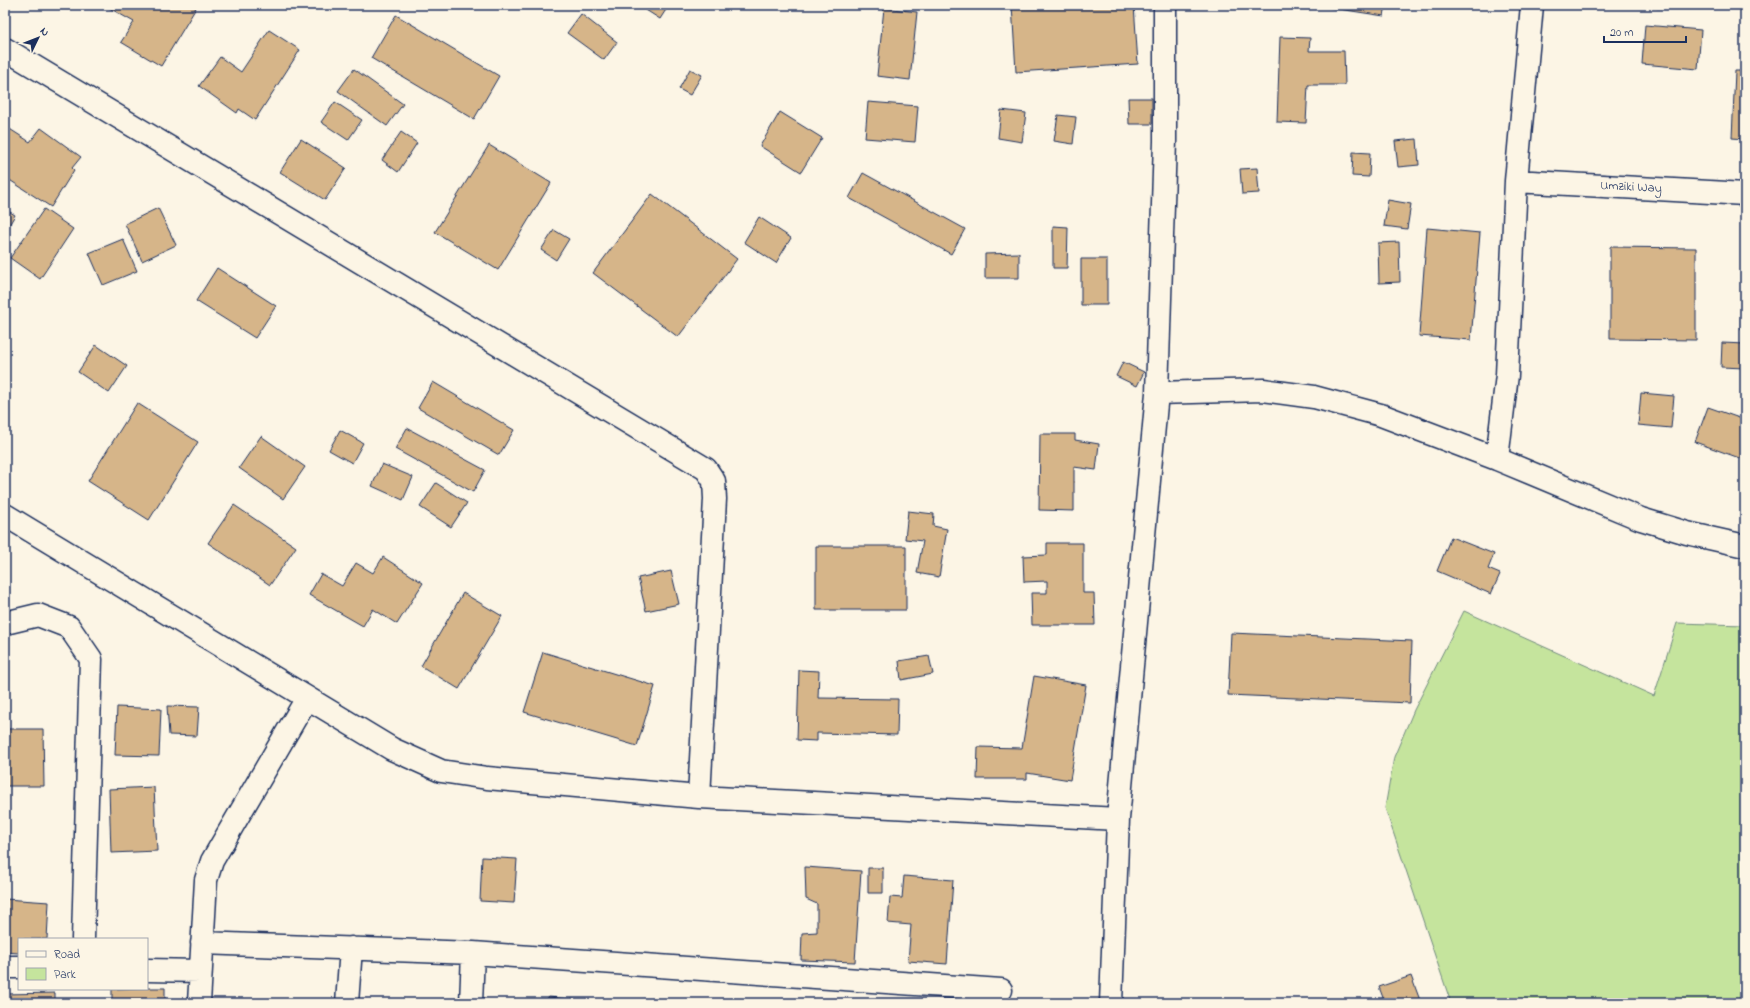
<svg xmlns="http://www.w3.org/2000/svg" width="1750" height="1008" viewBox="0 0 1750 1008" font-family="'Indie Flower',sans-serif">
<rect width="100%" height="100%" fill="#fcf5e5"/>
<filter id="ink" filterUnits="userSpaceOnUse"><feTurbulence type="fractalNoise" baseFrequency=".025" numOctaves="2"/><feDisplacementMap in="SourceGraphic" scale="8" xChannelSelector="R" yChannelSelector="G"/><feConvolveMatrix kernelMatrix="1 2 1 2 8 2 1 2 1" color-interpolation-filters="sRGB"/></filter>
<g filter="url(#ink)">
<path fill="#c5e49d" stroke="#708a7e" d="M1464,611L1654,696L1677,623L1745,625V1003H1451L1385,808L1394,757L1414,710Z"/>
<path fill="#d6b589" stroke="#1b2f5e" d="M104,5H190L196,8L161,66L121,42L134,22Z
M638,5H669L660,19Z
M1012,5H1134L1138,64L1016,72Z
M1327,5H1386L1384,16L1326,7Z
M1657,5H1683V7L1657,8Z
M884,8L917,12L910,80L877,76Z
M581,14L617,42L604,60L567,33Z
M396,15L499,76L474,119L371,58Z
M1645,25L1701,30L1698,69L1642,64Z
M269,30L300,50L255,120L239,109L237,113L199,86L220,57L241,72Z
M1280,37L1310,38L1309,51H1344L1345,85H1308L1306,123L1277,122Z
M354,69L403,104L387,126L338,91Z
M690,69L702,75L690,95L679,89Z
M1735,71H1745V139L1732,138Z
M1128,98H1152V124H1129Z
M335,102L362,120L348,140L321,122Z
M868,102L918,106L915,142L865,138Z
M1001,110L1026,113L1022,142L998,138Z
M780,112L822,138L801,172L760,146Z
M1058,115L1076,117L1073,144L1054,141Z
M5,126L30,142L41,128L81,157L72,168L74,170L51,207L5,177Z
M401,132L417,143L398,172L382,160Z
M301,139L346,168L325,200L280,172Z
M1417,139L1419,165L1398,167L1395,141Z
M489,145L551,183L498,270L435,232Z
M1353,152L1370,153L1369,177L1352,176Z
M1257,168L1259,193L1242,194L1240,169Z
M863,173L965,229L951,254L849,198Z
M652,194L737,259L678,337L593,273Z
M1388,200L1411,204L1407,229L1384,226Z
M158,208L176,245L142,261L125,224Z
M5,209L15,215L5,232Z
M44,209L73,229L40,279L10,258Z
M759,217L791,238L776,263L744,242Z
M1053,226L1068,227L1067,268H1053Z
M1427,228L1480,233L1471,340L1419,336Z
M554,230L569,239L556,260L541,250Z
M123,239L137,271L103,285L89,253Z
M1399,242L1400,282L1379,283L1378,243Z
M1610,247L1696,248V340L1610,339Z
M1019,253V278H985V254Z
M1081,259H1107V305H1081Z
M1742,264H1745V329H1741Z
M217,268L276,306L255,338L196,301Z
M1722,343L1745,344V368L1721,367Z
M96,345L127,366L109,393L78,372Z
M1123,362L1144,372L1137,386L1116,376Z
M433,382L514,430L499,455L418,408Z
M1641,393L1674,396L1671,428L1638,425Z
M137,403L198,442L149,520L88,481Z
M1708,407L1745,420V460L1695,442Z
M407,428L485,470L473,492L395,449Z
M340,430L363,443L352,463L329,450Z
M1040,434H1075V440L1099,444L1096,470L1074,467V511L1039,510Z
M261,436L305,467L283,499L239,468Z
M382,464L413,477L403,500L372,486Z
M436,483L467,503L451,527L420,507Z
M234,505L296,547L270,585L208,543Z
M908,511L934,514L933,526L947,529L939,577L917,573L923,541L905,539Z
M1451,537L1494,554L1488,569L1500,574L1491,594L1437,571Z
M1047,543H1083V593H1094L1095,625H1032L1031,593H1047V581L1024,582L1023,556L1047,555Z
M816,546H906V610H816Z
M383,557L423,583L397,624L373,609L363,626L309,595L321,574L342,586L356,563L373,573Z
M671,571L679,604L646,611L638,578Z
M463,593L502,616L459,689L421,666Z
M1231,633L1412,641L1410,703L1228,695Z
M543,652L655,686L637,746L524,712Z
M929,656L933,674L901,680L899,661Z
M799,670L819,671L818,698L898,699L897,735L817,733V741L797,740Z
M1034,676L1086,685L1070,780L1027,773V779H977L978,747L1022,748Z
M167,706L199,707L197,736L169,735Z
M117,707L161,709L159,756L115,755Z
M5,729H43L44,786H5Z
M154,787L157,851L111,853L109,789Z
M482,857L517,859L514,903L480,901Z
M805,867L861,871L855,962L801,960L802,933L817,932V904L806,899Z
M868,868H883V893H868Z
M904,876L953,880L947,964L908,961L911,925L888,923L890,897L902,898Z
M5,899L49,902L47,939H19V953L5,952Z
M1411,976L1421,1003H1385L1379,987Z
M147,988H165V1003H112V989Z
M55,993V1003H5V994Z
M548,997L581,1000V1003H547Z"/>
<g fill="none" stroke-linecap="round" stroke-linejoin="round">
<g stroke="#1b2f5e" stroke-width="25">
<path id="minor" d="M5,49L706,469L714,481L715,499L699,797
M1516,181L1745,194
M1157,393L1263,390L1314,397L1381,415L1497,459L1641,519L1687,533L1745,546
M1497,459L1507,375L1516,181L1532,5
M5,515L392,749L441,771L487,778L699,797L1118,819
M5,623L38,615L69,627L91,659L83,939
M202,943L473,953L1001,990
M5,967H19
M147,970L200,971
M199,1003L206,880L212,861L307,698
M347,1003L351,948
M471,1003L473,953
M1111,1003L1118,819L1157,393L1165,141V5"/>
</g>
<path stroke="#1b2f5e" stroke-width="2.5" stroke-dasharray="3 3" stroke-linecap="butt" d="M1737,1003L1745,997"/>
<use href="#minor" stroke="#fcf5e5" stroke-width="22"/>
</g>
</g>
<g text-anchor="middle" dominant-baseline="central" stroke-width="3" stroke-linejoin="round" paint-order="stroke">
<g font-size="13" fill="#1b2f5e" stroke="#fcf5e5">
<text transform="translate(1631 187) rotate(3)">Umziki Way</text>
</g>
</g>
<rect width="1750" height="1008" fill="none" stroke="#fcf5e5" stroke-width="20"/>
<rect x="10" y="10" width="1730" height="988" fill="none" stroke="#1b2f5e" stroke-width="1.5" filter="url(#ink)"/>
<rect x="18" y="938" width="130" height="52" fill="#fcf5e5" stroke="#a2a6af"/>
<rect x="26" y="951" width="20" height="6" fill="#fcf5e5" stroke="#a2a6af"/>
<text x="54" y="958" font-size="12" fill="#1b2f5e">Road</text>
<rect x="26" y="968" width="20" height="12" fill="#c5e49d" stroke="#a2a6af"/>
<text x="54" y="978" font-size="12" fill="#1b2f5e">Park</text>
<g transform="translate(38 38) rotate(47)" stroke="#fcf5e5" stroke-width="3" paint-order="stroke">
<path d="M0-3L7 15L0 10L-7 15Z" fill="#1b2f5e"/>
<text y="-6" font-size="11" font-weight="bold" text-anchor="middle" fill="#1b2f5e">N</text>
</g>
<path d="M1604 36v6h82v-6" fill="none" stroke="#1b2f5e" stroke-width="2"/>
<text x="1610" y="36" font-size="12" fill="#1b2f5e" stroke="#fcf5e5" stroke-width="3" paint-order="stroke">20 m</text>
</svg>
